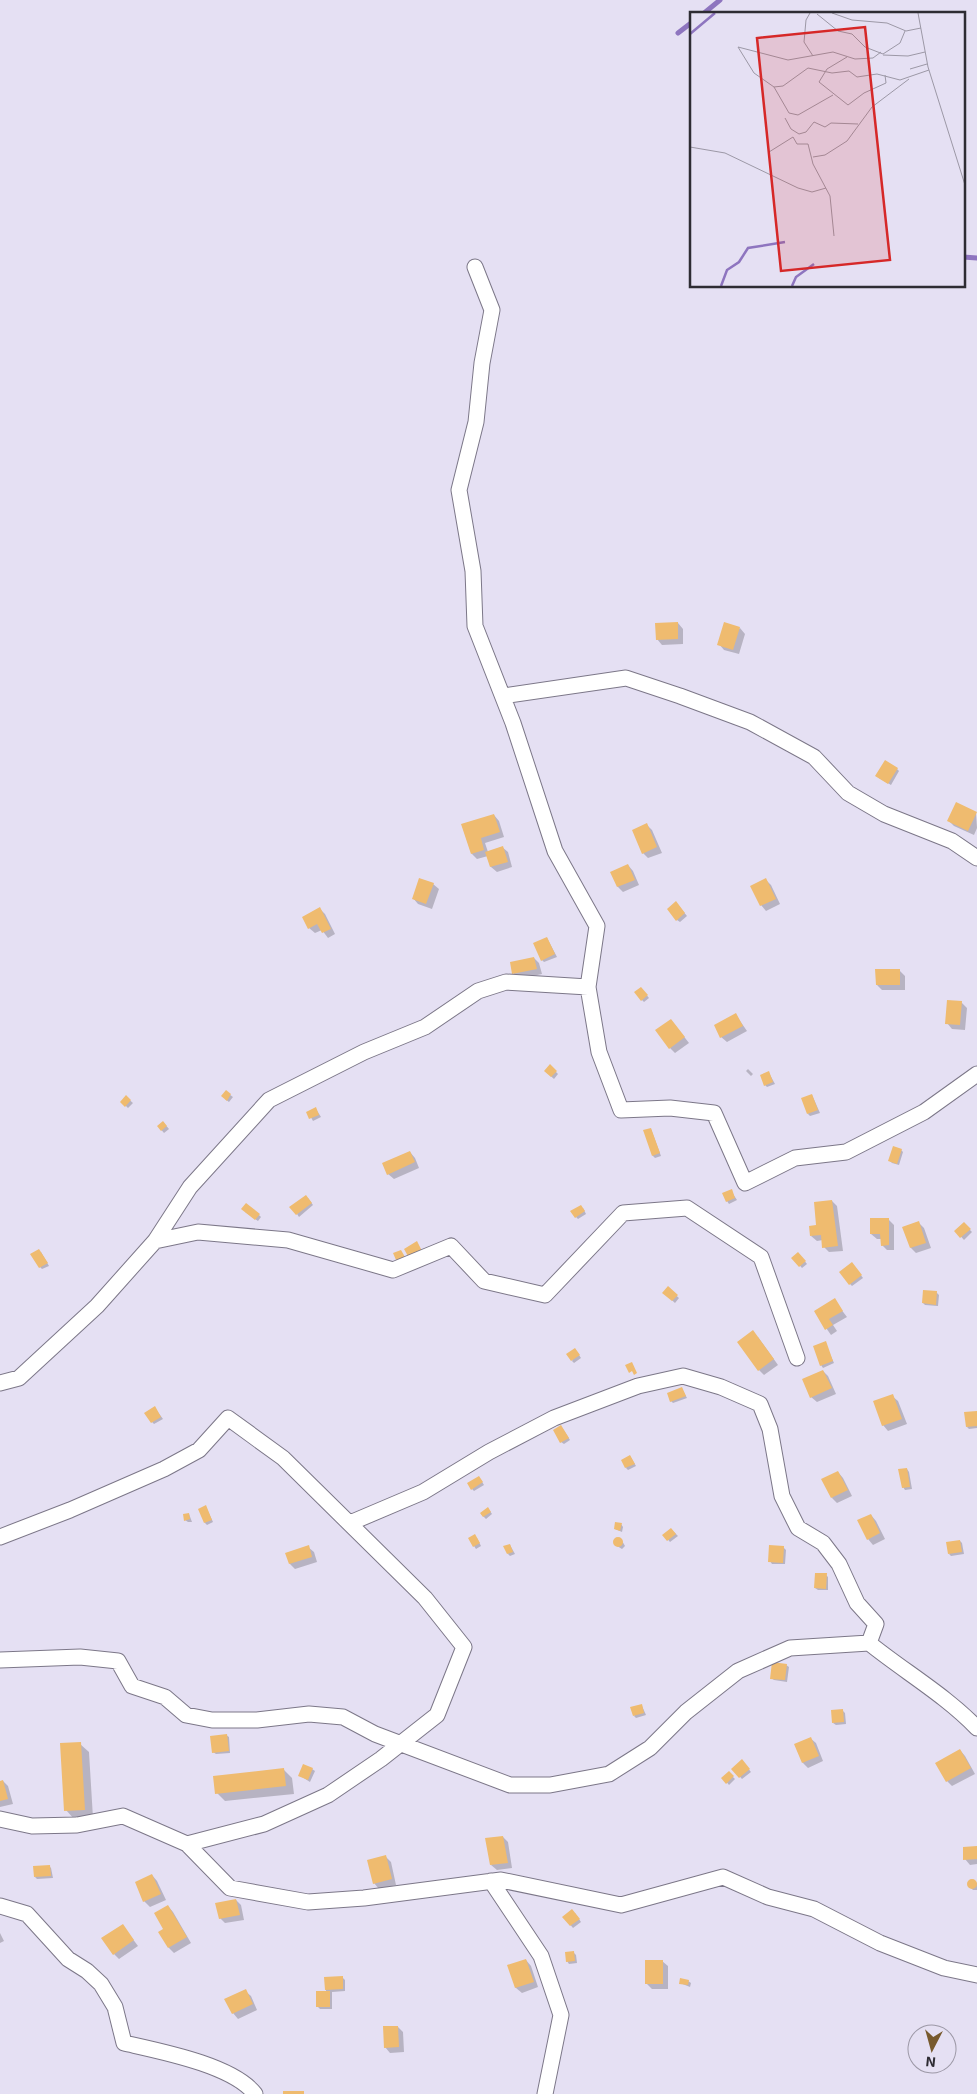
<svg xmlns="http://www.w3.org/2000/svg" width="977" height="2094" viewBox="0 0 977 2094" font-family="'Exo 2',sans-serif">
<rect width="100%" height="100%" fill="#e5e0f3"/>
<path fill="#0003" d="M678,623L683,629V644L662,645L657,639Z
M740,628L745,634L739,654L724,650L719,644Z
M897,769L899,771L891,785L879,778Z
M976,813L977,828L974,835L954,826L949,821Z
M494,815L499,821L504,837L485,843L488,852L502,847L508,852L512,867L497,872L491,867L488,856L477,859L472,854L463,824Z
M647,825L652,830L662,853L648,858L643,853Z
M628,865L633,871L639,885L623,892L618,887L612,872Z
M766,880L771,885L780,904L766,911L761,905Z
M433,884L439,889L432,909L418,904L413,898Z
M678,905L687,916L680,922L677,920Z
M320,909L325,914L335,934L328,938L322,930L315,933L309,928Z
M547,938L557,957L544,962L542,960Z
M534,958L539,963L542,974L519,979L514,974L511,963Z
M899,970L905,976V990H882L877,985Z
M641,988L649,998L644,1002L642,1000Z
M961,1002L967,1008L965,1030L952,1029L947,1023Z
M736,1015L747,1031L727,1042L721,1037Z
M671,1020L689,1043L675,1053L670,1048Z
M550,1066L558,1074L554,1079L545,1071Z
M748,1069L753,1074L751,1076L746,1071Z
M769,1073L775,1084L767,1087L765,1085Z
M226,1092L233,1097L229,1102L225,1099Z
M812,1095L820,1113L810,1116L808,1114Z
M126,1097L133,1103L128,1108L122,1102Z
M316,1109L321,1117L313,1121L308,1112Z
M163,1122L169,1129L164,1133L158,1126Z
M651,1129L661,1156L655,1158L653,1156Z
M901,1150L903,1152L899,1165L892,1163L890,1161Z
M410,1152L415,1158L419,1168L394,1179L388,1174Z
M731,1191L737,1200L729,1204L727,1201Z
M308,1198L313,1205L299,1217L297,1214Z
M832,1201L837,1206L843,1251L829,1252L824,1247L823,1240L817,1241L811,1236Z
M583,1208L586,1214L578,1219L576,1217Z
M245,1212L259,1215L261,1217L258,1221Z
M889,1220L894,1225V1250H887L882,1245V1239H877L871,1234Z
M918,1222L924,1228L931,1248L916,1253L911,1248L904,1227Z
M964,1224L972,1232L964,1240L956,1231Z
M41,1252L49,1266L42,1269L40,1267Z
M798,1253L807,1264L802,1268L793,1258Z
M854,1266L863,1278L852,1286L850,1284Z
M668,1288L679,1298L675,1303L664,1293Z
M936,1292L939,1295L938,1306L925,1305L923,1303Z
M834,1300L847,1317L833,1325L837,1331L831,1335L815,1312Z
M758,1337L778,1365L764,1375L759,1370Z
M825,1343L834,1363L823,1368L821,1365Z
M577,1352L581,1358L574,1363L572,1361Z
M823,1371L828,1376L836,1394L817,1402L811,1397Z
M682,1389L687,1398L673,1403L671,1401Z
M892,1396L898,1401L907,1424L888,1431L883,1425Z
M155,1408L163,1419L154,1424L152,1422Z
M977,1412V1428L969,1429L967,1427Z
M563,1429L570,1440L564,1444L561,1442Z
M630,1456L636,1466L628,1470L626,1468Z
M907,1469L909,1472L912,1489L905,1490L903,1487Z
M838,1472L843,1478L852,1496L837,1503L832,1498Z
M481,1480L484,1485L474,1491L472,1489Z
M206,1507L213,1522L207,1525L205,1523Z
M490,1511L492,1514L486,1519L481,1514Z
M189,1514L192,1522H188L185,1520Z
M871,1515L876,1521L885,1539L873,1545L868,1539Z
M621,1524L623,1527L622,1532L615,1529Z
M671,1529L678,1536L670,1542L664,1535Z
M477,1538L481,1546L476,1549L474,1546Z
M616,1539H621L625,1546L622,1549L617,1546L615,1544Z
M960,1541L962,1543L964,1554L951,1556L949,1554Z
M510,1545L515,1554L510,1556L508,1554Z
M308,1547L314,1552L317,1562L295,1569L290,1564L287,1554Z
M783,1547L786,1550L785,1564H772L770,1561Z
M826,1575L828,1577V1590H818L815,1588Z
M786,1665L789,1667L787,1682L774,1680L771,1678Z
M642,1706L646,1715L636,1718L634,1716Z
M842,1710L845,1713L846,1724L836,1725L833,1723Z
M226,1735L229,1737L230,1753L216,1754L213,1752Z
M810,1738L816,1743L823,1761L808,1768L803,1763L795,1745Z
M80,1744L89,1752L93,1818L74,1819L66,1810Z
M960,1750L965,1756L975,1774L952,1786L947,1781Z
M742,1761L751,1772L742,1779L733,1769Z
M312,1769L315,1771L310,1782L299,1775Z
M284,1770L292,1778L294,1794L225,1801L217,1793Z
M729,1773L735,1779L729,1785L723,1778Z
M3,1781L8,1786L13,1804L0,1807V1782Z
M503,1837L508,1842L512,1868L497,1870L491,1865Z
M977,1847V1864L970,1865L965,1859Z
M385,1856L391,1862L396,1885L379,1889L374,1883Z
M49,1866L51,1868L53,1878L37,1879L35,1877Z
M152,1875L157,1881L166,1900L150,1907L144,1901Z
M970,1881L977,1883V1890H973L970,1887Z
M236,1900L241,1905L244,1920L225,1923L220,1918Z
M168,1906L173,1912L191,1943L174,1953L169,1948L165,1930Z
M575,1913L581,1922L573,1928L564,1917Z
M123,1926L138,1946L119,1959L114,1954Z
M0,1933L4,1941L0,1943Z
M574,1953L576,1955L577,1963L569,1964L567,1961Z
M526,1960L531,1966L538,1987L522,1993L516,1988L509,1966Z
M662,1961L668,1966V1989H652L646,1983Z
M342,1977L345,1980V1991L332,1992V2009H320L318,2007L326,1992V1978Z
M688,1981L691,1983L690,1987L680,1983Z
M245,1991L251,1996L257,2010L238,2019L233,2013Z
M398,2027L403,2032L404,2052L390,2053L385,2047Z"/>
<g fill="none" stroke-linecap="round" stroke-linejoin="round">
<path stroke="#8e75bf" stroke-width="5" d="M703,14L720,0
M678,33L691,23
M963,257L977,258"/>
</g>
<path fill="#efbb6f" d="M678,622V639L656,640L655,623Z
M724,622L740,627L733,650L717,645Z
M885,760L898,768L888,784L875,776Z
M956,802L977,812L968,831L947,821Z
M494,814L500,832L481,838L484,850L471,854L461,824Z
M647,823L657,847L642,854L632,830Z
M503,846L508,862L490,867L485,852Z
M628,864L635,880L617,887L610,872Z
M419,878L434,883L426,904L412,899Z
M766,878L776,899L760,906L750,886Z
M676,901L685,913L676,921L667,909Z
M320,907L331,929L322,933L317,924L308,929L302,917Z
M547,937L555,954L541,961L533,943Z
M534,957L537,969L512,974L510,962Z
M875,969H900V985H876Z
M641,987L648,995L641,1001L634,992Z
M947,1000L962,1001L960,1025L945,1024Z
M736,1013L743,1026L720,1038L714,1025Z
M671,1019L685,1037L669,1049L655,1030Z
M550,1064L557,1071L551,1077L544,1071Z
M769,1071L773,1082L764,1086L760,1075Z
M226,1090L231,1094L227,1101L221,1096Z
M812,1094L818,1110L807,1114L801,1098Z
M126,1095L131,1100L125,1107L120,1102Z
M316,1107L319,1115L309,1119L306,1112Z
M163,1121L167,1126L161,1131L157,1126Z
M651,1128L660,1153L652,1156L643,1130Z
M893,1146L902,1149L897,1164L888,1161Z
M410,1151L415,1162L387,1175L382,1163Z
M732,1189L735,1198L726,1202L722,1193Z
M306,1195L312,1203L296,1215L289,1207Z
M832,1200L838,1246L822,1248L821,1235L810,1236L809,1226L816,1225L814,1202Z
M246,1203L260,1214L255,1220L241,1209Z
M581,1205L585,1211L575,1218L570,1211Z
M870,1218H889V1245L881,1246L880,1234H870Z
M919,1221L926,1243L910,1248L902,1227Z
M964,1222L971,1229L960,1238L954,1231Z
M417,1241L422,1251L409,1258L404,1249Z
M39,1249L48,1263L39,1268L30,1254Z
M401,1250L405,1257L396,1260L393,1253Z
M798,1252L806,1261L799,1267L791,1258Z
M852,1262L862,1275L849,1285L839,1272Z
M668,1286L678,1295L672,1301L662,1293Z
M923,1290L937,1291L936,1305L922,1303Z
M835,1298L843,1311L829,1319L833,1325L825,1330L814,1311Z
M753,1330L774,1359L758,1371L737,1342Z
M826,1341L833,1361L820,1366L813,1346Z
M575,1348L580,1355L571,1361L566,1354Z
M632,1362L637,1373L634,1375L632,1371L629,1373L625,1365Z
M823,1370L832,1388L810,1398L802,1379Z
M682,1387L686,1396L670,1402L667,1393Z
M893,1394L902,1419L882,1426L873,1401Z
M155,1406L161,1417L151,1423L144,1413Z
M977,1411V1426L966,1427L964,1412Z
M561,1425L569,1438L560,1443L553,1430Z
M630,1455L635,1464L625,1468L621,1460Z
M907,1468L910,1487L902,1488L898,1469Z
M838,1471L848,1490L831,1498L821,1479Z
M479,1476L483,1482L471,1490L467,1483Z
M206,1505L212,1520L204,1523L198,1509Z
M488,1507L491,1512L483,1517L480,1513Z
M189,1513L190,1519L184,1521L183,1514Z
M871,1514L880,1533L867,1540L857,1520Z
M615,1522L622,1523L620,1531L614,1529Z
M671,1528L676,1534L667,1541L662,1535Z
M475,1534L480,1543L473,1547L468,1538Z
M613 1542a5 5 0 1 1 10 0a5 5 0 1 1-10 0Z
M960,1540L962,1552L948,1554L946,1542Z
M510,1544L513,1552L507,1554L503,1546Z
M309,1545L312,1557L289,1564L285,1553Z
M769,1545L784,1546L783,1563L768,1562Z
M815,1573H827L826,1589L814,1588Z
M772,1662L787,1664L785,1680L770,1679Z
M642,1704L644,1713L633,1716L630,1707Z
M843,1709L844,1722L832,1723L831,1710Z
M227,1734L229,1751L212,1753L210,1736Z
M811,1737L819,1756L802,1763L794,1744Z
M81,1742L85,1810L64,1811L60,1743Z
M960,1749L971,1768L946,1782L935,1763Z
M742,1759L750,1769L739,1778L731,1769Z
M303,1764L313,1768L308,1780L298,1776Z
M284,1768L286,1786L215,1794L213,1776Z
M729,1771L734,1776L726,1784L721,1778Z
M3,1780L8,1799L0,1801V1781Z
M503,1836L508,1863L490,1865L485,1838Z
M977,1846V1859L963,1860V1847Z
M386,1855L392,1879L373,1884L367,1860Z
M50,1865L51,1876L34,1877L33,1866Z
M152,1874L161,1894L143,1902L135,1882Z
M967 1884a5 5 0 1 1 10 0a5 5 0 1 1-10 0Z
M236,1899L240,1915L219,1919L215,1903Z
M168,1905L187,1937L168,1948L158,1932L163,1929L154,1913Z
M572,1909L580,1919L570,1926L562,1917Z
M123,1924L134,1940L113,1955L101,1938Z
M574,1951L575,1961L566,1962L565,1952Z
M526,1959L534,1982L515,1988L507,1965Z
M645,1960H663V1984H645Z
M343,1976V1989L325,1990L324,1977Z
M680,1978L689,1980L688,1985L679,1984Z
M246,1989L253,2004L232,2014L224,1999Z
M316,1991H330V2007H316Z
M383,2026H398L399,2047L384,2048Z
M283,2091H304V2094H283Z"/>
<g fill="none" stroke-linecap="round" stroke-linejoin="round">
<g stroke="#7c7788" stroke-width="17">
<path id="minor" d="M475,267L492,310L482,363L476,422L459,490L473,571L475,626L513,723L555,851L597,926L588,987L599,1052L621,1110L670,1108L714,1113L745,1183L795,1158L846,1152L924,1112L977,1074
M503,696L626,678L680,696L750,722L814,757L848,793L884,814L952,841L977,858
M155,1241L198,1232L288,1240L393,1270L451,1246L484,1281L545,1295L623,1213L687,1208L761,1257L797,1358
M0,1383L19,1378L97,1306L155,1241L190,1187L269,1100L364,1052L425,1027L478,991L506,982L588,987
M350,1523L423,1492L489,1452L554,1418L638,1386L683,1376L721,1387L760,1404L770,1429L782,1496L798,1528L823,1543L839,1564L857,1603L876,1624L869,1643
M0,1537L70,1510L164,1469L199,1450L228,1418L283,1458L425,1598L464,1647L437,1715L381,1759L328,1795L264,1824L187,1844
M0,1660L80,1657L118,1661L132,1686L165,1697L186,1715L212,1720H257L309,1714L343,1717L375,1734L510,1785H550L609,1774L650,1748L686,1712L738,1671L790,1648L869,1643C905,1672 945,1695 977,1728
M0,1819L32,1826L77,1825L123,1816L187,1844L230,1888L308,1902L364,1898L501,1880L621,1905L723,1877L768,1897L814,1909L880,1943L944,1968L977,1975
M491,1881L541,1956L561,2015L545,2094
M0,1906L27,1914L68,1959L87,1971L101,1984L115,2007L124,2043C159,2051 233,2065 255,2094"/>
</g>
<use href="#minor" stroke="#fff" stroke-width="15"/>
</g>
<g transform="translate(690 12)">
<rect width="275" height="275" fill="#e5e0f3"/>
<path fill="none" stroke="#8e75bf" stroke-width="2.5" d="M0,22L25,1M31,274L37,258L49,250L58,236L95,230M102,274L106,265L124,252"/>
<path fill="none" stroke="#9c98a6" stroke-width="1" d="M120,1L116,8L114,30L123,44M142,1L162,8L197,11L216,19L231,16M228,1L238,55L275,173M127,2L148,19L162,22L175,35L193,42L210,31L215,19M191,40L183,46L165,47L143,40L98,48L48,35L64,61L84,75L93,74L118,56L142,61L159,59L167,65L187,62L210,68L239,58M193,43L218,44L235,40M157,45L137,57L129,70L158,93L174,81L196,71L195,63M220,57L237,52M84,75L99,101L108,103L143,83M95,106L101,117L109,122L116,120L124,110L135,115L141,111L168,112M0,135L35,141L108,176L122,180L136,176M79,140L103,125L107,132H118L123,152L140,184L144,224M123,145L135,143L157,129L182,95L219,67"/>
<path fill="#d62828" fill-opacity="0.15" stroke="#d62828" stroke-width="2.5" d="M175,15L200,248L91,259L67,26Z"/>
<rect width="275" height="275" fill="none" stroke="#2e2c33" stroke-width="2.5"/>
</g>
<g transform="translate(932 2049) rotate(186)"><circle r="24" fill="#e5e0f3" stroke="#9c98a6"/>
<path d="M0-4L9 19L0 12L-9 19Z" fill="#785a2e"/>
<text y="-8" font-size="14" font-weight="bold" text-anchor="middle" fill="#2e2c33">N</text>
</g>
</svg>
